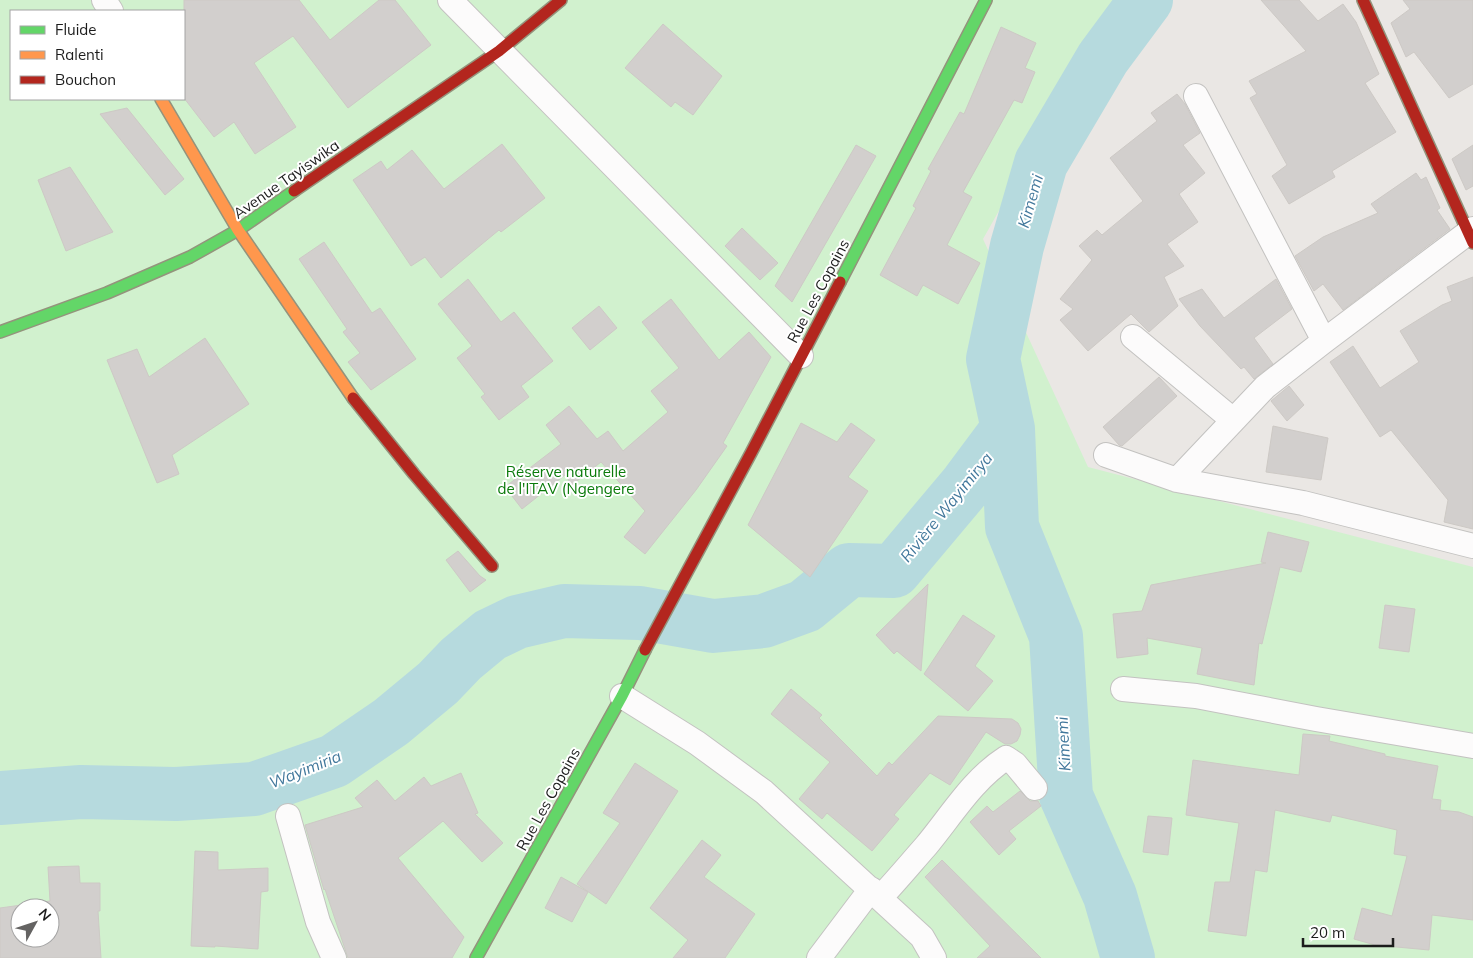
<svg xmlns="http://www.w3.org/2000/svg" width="1473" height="958" viewBox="0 0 1473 958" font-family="Mulish,sans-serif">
<rect width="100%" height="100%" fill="#eae7e4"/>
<path fill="#d1f1ce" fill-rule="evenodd" d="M0,0H1118L983,239L1088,467L1473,567V958H0ZM11,11H184V99H11ZM20,908H50V938H20Z"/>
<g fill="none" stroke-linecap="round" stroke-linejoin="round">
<path stroke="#b6dade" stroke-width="54" d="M0,798L81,792L176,794L254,789L334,761L391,722L438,683L461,659L490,635L517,622L564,611L640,613L713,626L764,621L805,606L849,570L894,571L967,484L1008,429
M1128,958L1110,896L1066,796L1056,636L1012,527L1008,429L993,359L1017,246L1041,163L1103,58L1146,0"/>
</g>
<path fill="#d2cfcd" stroke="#cdc9c5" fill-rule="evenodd" d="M184,0H299L330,40L379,0H395L431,45L348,108L293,36L254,63L296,127L255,154L234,122L214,137L184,98Z
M1261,0H1299L1318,21L1343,4L1356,22L1379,74L1365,83L1396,132L1332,171L1335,177L1289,204L1272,176L1287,165L1250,98L1257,94L1249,81L1306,51Z
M1403,0H1473V84L1449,98L1414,52L1406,57L1391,23L1410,9Z
M663,24L722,76L693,115L675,102L671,107L625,68Z
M1001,27L1036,43L1025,68L1035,72L1022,103L1014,100L963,192L972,197L947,245L980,263L958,304L923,285L917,296L880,275L916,208L913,206L931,171L928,169L960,112L964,114Z
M1177,94L1185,104L1200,133L1183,145L1205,173L1179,194L1198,222L1167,244L1184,266L1164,277L1178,306L1149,332L1131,314L1088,351L1060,320L1073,309L1060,299L1092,260L1079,246L1097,230L1102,235L1143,201L1110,158L1157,121L1151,113Z
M127,108L184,179L165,195L100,114Z
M502,144L545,198L501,232L499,230L441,278L425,257L411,266L353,180L381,161L387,170L412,150L444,189Z
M856,145L876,156L792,302L775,286Z
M1473,145V186L1466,190L1452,159Z
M70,167L113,232L66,251L38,180Z
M1416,173L1421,180L1426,177L1440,208L1437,210L1450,229L1343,310L1323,284L1314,291L1295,256L1323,237L1378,213L1371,204Z
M742,228L778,263L760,280L725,246Z
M324,242L372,313L380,308L416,359L371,390L348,362L360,353L343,332L347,329L299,259Z
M1473,277V529L1444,522L1448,500L1391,430L1380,437L1330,362L1353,346L1380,388L1419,362L1400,331L1442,305L1452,301L1447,287Z
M468,279L501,322L514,312L553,361L521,386L529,397L499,420L481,397L485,394L457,358L472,346L438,304Z
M1276,279L1292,309L1254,338L1273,364L1254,379L1244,367L1241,369L1200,326L1179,299L1202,289L1224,318Z
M671,299L719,360L749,332L771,357L723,443L727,446L696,490L645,554L624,537L645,511L601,462L572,485L565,475L522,509L505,487L561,444L546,425L569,406L597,439L608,431L623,451L668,412L651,391L679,368L642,322Z
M599,306L617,328L590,350L572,328Z
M205,338L249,404L172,455L179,474L157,483L107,360L137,349L149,377Z
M1159,377L1177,396L1122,446L1119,445L1103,427Z
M1289,386L1304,405L1287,421L1271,401Z
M801,423L837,442L851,423L875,440L848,477L868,491L810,577L748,525Z
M1273,426L1328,438L1321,480L1266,472Z
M1268,532L1309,542L1301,572L1280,567L1262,644L1259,643L1254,685L1197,674L1202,648L1147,638L1148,654L1117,658L1113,614L1142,611L1151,585L1266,563L1261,562Z
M458,551L480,576L486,580L470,592L446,560Z
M928,584L921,671L897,651L894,654L876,635Z
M1385,605L1415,609L1409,652L1379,648Z
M963,615L995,636L975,666L993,681L968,711L924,674Z
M791,689L822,715L819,718L877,776L889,762L892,765L938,716L1012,719L1018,723L1021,729L1020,735L1017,741L1011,744H1005L986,732L950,785L930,773L894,815L899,819L872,851L827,813L822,819L799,799L830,762L771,714Z
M1303,734L1330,736L1329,741L1385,754V756L1438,766L1432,799L1441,800L1440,810L1459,812L1473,817V920L1432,915L1429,950L1375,945L1354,939L1362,908L1392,916L1407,856L1394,854L1397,830L1332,815L1330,822L1275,810L1267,872L1255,870L1246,936L1208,931L1215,882H1230L1239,823L1186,815L1193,760L1299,775Z
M635,763L678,791L606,904L577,884L620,823L603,813Z
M461,773L478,813L475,814L503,843L482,862L443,821L398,858L464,937L452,958H348L325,889L324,890L305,825L363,807L355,798L377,780L395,801L424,777L431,786Z
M1020,791L1030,801H1038L1041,806L1009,831L1016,839L999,855L970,822L987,806L993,812Z
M1148,816L1172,818L1168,855L1143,852Z
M702,840L721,855L704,877L755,914L725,958H673L688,940L650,908Z
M195,851L218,852V870L268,868V891L261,892L258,949L215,946V947L191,946Z
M942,860L1041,958H977L990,946L925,877Z
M79,866L80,883H100V911H98L101,958H0V908L50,901L48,867ZM20,908H50V938H20Z
M561,877L588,892L572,922L545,908Z"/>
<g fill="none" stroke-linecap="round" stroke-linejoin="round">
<g stroke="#c3c2c0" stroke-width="26">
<path id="street" d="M104,0L111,11
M450,0L801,356
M1196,96L1324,341
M1133,337L1233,420
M1106,455L1177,480L1303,503L1473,546
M1177,480L1265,387L1324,341L1473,229
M1123,689L1196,696L1316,719L1473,746
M622,696L697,743L764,792L922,937L934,958
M288,816L318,922L334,958
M880,898C896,881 911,863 926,846C951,816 973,779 1006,758L1015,764L1035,788
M819,958L871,889"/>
</g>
<g stroke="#94937c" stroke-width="14">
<path id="fast" d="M840,282L986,0
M0,332L107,293L190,257L238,230L294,191
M476,958L622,696L645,650"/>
</g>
<g stroke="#94937c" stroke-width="14">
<path id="slow" d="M161,99L238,230L353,398"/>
</g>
<g stroke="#94937c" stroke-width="14">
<path id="jam" d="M1363,0L1473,243
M294,191L499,51L561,0
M353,398L414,474L492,566
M645,650L751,453L840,282"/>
</g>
<use href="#street" stroke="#fcfbfb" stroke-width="24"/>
<use href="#fast" stroke="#63d668" stroke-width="11"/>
<use href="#slow" stroke="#ff974d" stroke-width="11"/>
<use href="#jam" stroke="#b3261e" stroke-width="11"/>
</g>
<g text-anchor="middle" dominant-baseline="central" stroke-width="4" stroke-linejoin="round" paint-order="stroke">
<g font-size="15" fill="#1c1c1c" stroke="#fff">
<text transform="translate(286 179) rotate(-35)">Avenue Tayiswika</text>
<text transform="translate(818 291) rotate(-62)">Rue Les Copains</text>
<text transform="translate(548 799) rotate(-61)">Rue Les Copains</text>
</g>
<g font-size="15" fill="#0a7a0a" stroke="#fff">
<text x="566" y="471">Réserve naturelle<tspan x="566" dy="17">de l'ITAV (Ngengere</tspan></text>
</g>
<g font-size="16" font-style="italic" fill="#42789c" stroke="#fff">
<text transform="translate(1030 201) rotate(-74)">Kimemi</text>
<text transform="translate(946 507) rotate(-51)">Rivière Wayimirya</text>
<text transform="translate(1063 744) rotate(-93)">Kimemi</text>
<text transform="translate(305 769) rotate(-22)">Wayimiria</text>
</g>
</g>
<rect x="10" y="10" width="175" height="90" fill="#ffffff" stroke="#a4a4a4"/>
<rect x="20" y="26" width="25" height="8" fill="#63d668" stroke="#a4a4a4"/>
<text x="55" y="35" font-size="15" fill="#1c1c1c">Fluide</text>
<rect x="20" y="51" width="25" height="8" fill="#ff974d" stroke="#a4a4a4"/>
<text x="55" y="60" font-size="15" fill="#1c1c1c">Ralenti</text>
<rect x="20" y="76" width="25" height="8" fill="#b3261e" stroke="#a4a4a4"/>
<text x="55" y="85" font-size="15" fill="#1c1c1c">Bouchon</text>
<g transform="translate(35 923) rotate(50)"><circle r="24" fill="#ffffff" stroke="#a4a4a4"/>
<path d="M0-4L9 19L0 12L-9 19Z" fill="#646362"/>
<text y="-8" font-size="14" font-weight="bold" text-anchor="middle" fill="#1c1c1c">N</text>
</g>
<path d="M1303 938v8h90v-8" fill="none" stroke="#1c1c1c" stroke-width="2.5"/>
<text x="1310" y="938" font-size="15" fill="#1c1c1c" stroke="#ffffff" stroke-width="4" paint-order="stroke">20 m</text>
</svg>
